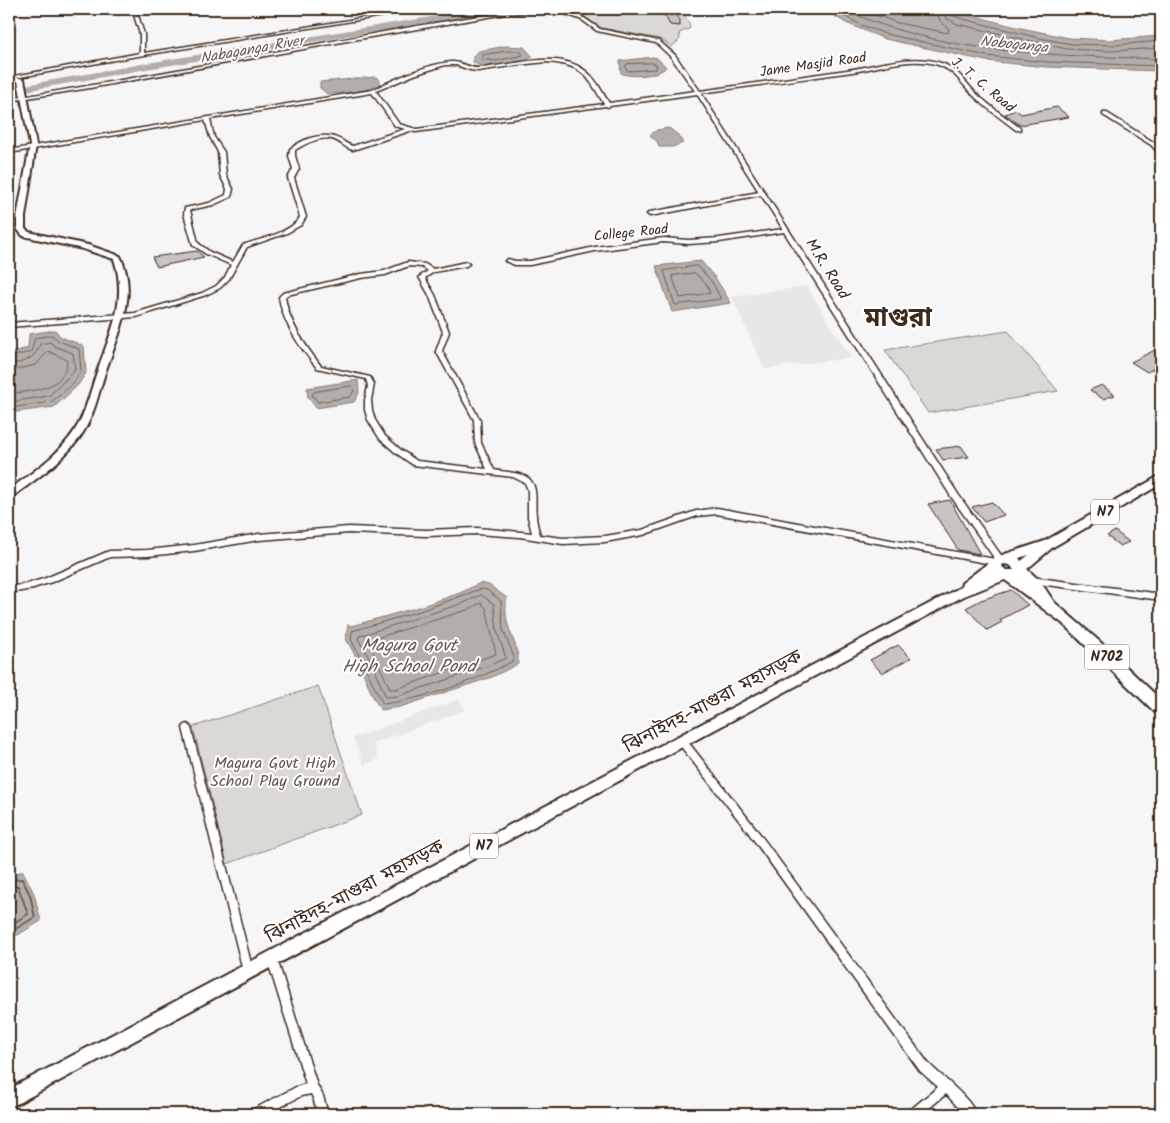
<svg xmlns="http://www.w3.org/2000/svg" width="1170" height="1123" viewBox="0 0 1170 1123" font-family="Kalam,'Noto Sans Bengali',sans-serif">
<rect width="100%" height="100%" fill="#f7f6f6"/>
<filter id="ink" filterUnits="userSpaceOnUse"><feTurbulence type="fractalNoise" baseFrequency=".02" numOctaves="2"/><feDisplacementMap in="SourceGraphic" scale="10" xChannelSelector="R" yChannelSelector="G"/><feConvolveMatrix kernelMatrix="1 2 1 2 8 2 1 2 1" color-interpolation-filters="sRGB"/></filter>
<g filter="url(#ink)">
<path fill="#e9e7e6" d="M807,286L851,358L764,369L732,297Z
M459,699L465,710L373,744L379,759L364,765L353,738Z"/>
<path fill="#dbd9d6" stroke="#8b827a" d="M613,9H681L690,26L689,29L679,33L680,39L672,47L660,39L602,28L583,16L593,12Z
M1008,331L1058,391L928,413L885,350Z
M318,686L362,815L227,864L193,727Z"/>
<path fill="#b4aeaa" stroke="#847972" d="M823,9H948L1012,26L1069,38L1110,40L1161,36V71L1047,67L986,61L885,39L846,23Z
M506,46L524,47L533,57C518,64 487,73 473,62V56L479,51Z
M653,57L657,58L666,67C660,76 629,78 621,73L620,61Z
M375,77L379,79L381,84L362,91L327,94L320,88V82Z
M669,128L678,135L683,143L672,147H659L657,141L651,137V134L657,130Z
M701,261L716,279L731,303L672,312L656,266Z
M55,330L61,337L84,346L86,373L78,385L63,399L54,407L9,413V353L28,348L29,334Z
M358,380L359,393L354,402L316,408L308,397L307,388Z
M480,583L489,585L507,598C501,627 520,642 518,664L492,677L400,707L381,710L372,695L359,662L346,639L348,624L351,626L419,607L460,593Z
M23,871L34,894L41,921L16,936L9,938V876Z"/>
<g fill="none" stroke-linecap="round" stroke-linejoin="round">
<path stroke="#6b5f56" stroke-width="1" d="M831,9L861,25L886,34L987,56L1048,62L1161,66
M843,9C940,55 1056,55 1161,59
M859,9L898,23L948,33L949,29L940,21L936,9
M943,9L946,18L957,24L1067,49L1110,51L1161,48
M950,9L952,15L959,18L1039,38L1072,44L1115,45L1161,41
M507,51H520L523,55L496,61L481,59L483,55Z
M653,63L657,65L656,69L628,71L625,68L627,64Z
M698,266L712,282L721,299L675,305L664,271Z
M695,273L707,285L710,293L680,298L672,276Z
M9,357L31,352L35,338L52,335L59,341L79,349L81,371L74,382L60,395L51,402L9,408
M9,364C24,363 35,359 40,344L50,342L56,347L73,353L75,370L49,396L9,402
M9,371L36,365L48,351L67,360C65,391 32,390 9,394
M352,386L354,391L350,397L318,402L312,395L314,392Z
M481,589L487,590L501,601L503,630L514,657L513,661C476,681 424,699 383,704L351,639L352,631L420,611Z
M481,595L494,604L497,631L506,658L488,666L398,696L386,697L369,657L358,639L359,636L464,603Z
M481,603L486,608L496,654L396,689H390L369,643L370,640L467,610Z"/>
<path stroke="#6b5f56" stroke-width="2" d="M9,880L22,879L30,895L35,917L9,933
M9,887L18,886L28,914L9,926"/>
<path fill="#b4aeaa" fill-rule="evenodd" d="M480,9H501L496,12L147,69L9,94V88L147,63Z"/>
</g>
<path fill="#c9c3c1" stroke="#3b2a1e" d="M661,9H673L680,20V26L670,25Z
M1057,107L1069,117L1020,125L1005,114L1016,110L1021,114Z
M197,251L204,257L157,267L152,257Z
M1161,347V365L1147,372L1131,362Z
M1102,385L1115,395L1103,399L1090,390Z
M961,446L969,457L943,460L936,449Z
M950,500L980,554L958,550L928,504Z
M992,502L1004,515L984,522L972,507Z
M1115,531L1129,542L1120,546L1107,536Z
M1011,590L1028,605L1000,620L1002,622L987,630L966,608L981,600Z
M898,645L911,658L882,673L870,660Z"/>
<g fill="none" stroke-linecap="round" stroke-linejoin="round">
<g stroke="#3b2a1e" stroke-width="3">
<path id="minor" d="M132,9H136L144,34V53L418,9H426L126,58L9,79V77L140,53V34Z
M537,9H549L547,10L506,14L353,40L90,88L9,101V99C115,82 221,62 327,42C396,30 467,16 537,9Z
M552,9H557L584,18L600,29L659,41L675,55L700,91C749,84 798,77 847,70C878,66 913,52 944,64C959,70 967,85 978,95C991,107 1006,117 1020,128V130H1016C1002,119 987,109 975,97C964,87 956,72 941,66C913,55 880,68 852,72C802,79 752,86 701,93L958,494L1003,558L1004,560L1003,562L997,565L717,514L697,516L643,535L605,542L563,544L520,537L477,534L426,536L349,533L259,540L194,551L148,556L110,557L52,582L27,590L9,593V587L27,584L46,578L109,551L148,550L194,545L259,534L349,527L426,530L477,528L532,533L528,517V490L525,483L513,477L413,465L396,453L380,439L368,420L365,410V400L368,386L366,379L317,368C300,347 283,324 279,297L283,293L361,274L384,271L408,262L425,264L433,269L466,262L469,264L466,266L434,272L425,278L435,295L449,332L442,351L480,420L481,443L494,470C504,472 516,472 525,476C540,484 534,502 536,515C536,522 538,528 540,535L563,538L605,536L642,530L696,511L717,508L995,559L952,498L784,232L719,242L688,244L663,242L595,251L530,265H515L505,261L508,259L515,261H530L595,247L663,238L688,240L719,238L783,229L761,195L650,216L647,214L650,212L759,192L697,94L610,106L608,107L606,106L416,132L410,131L353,150C345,148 342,143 335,140C323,135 306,143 295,150V156L299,169L294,178L306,217L301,225L287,233L247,247L229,279L220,288L206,295L136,317L9,327V323L135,313L202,293L216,286L225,277L231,265L206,254L193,245L184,214L185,208L209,203L226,195L227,189L220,175L218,152L210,137L205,120L9,153V150L372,90C393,80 427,64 451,62C461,61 470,69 480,68C512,66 560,48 587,72C597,80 602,92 609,103L695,91L671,57L656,43L597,31L582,20ZM547,62C583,65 587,75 604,104L416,129L399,124L376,91L414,75L445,65H456L470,70L478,71L517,65ZM372,93L395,126L405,129L353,146C347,145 344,141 339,139C324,131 302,139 290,149L289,156L293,169L288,178L300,217C291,233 260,239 243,245L233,262L210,252L198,243L190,210L213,205L231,197L233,189L226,175L224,152L214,137L210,119ZM409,266L422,267L428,271L419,277L429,295L443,332L436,351L474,420L475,443L487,469L417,461L401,450L385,436L375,420L372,410L371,400L374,384L370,377L321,366C305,345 289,323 285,297L287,295L361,278L385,275Z
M1103,113H1107L1155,143L1161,150V154H1159L1151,145L1103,115Z
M1031,577L1161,594V600L1031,583L1028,582L1027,580L1028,578Z
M187,724L190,726L191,728L253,971L252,974L248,976L244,974L243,971L183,728L184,726Z
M682,737L685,738L754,826L928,1063C941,1076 970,1098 976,1114H964L946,1094L922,1114H909L910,1110L938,1087L920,1071L748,832L679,744L678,741L679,738Z
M272,954L276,956L277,959L317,1085L323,1096L328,1114H318L313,1098L311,1094L301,1096L267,1114H251L252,1110L296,1087L306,1084L267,959L268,956Z"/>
</g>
<g stroke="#3b2a1e" stroke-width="4">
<path id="secondary" d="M9,76L24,79L36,145L25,217V229L29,232L88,245L120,256C127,270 129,286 127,301C124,325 114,347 106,370C98,394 94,419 78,440C60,463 35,480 12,497L9,498V490C34,471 64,452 79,423C87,407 91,389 97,372C110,333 128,301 114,259L83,249L23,236L17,229V217L30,145L18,81L9,80Z"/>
</g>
<g stroke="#3b2a1e" stroke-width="4">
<path id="trunk" d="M1161,475V484L1053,547L1027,569L1040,581L1054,602L1099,641L1161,700V715L1156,713L1062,623L1005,580L964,596L9,1108V1089L961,587L962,583L996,557L1045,541ZM1029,555L1021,561L1019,558ZM1003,564L1010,565L1014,570H1007L1002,567Z"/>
</g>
<use href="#minor" fill="#fff" fill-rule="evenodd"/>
<use href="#secondary" fill="#fff" fill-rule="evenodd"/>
<use href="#trunk" fill="#fff" fill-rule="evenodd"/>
</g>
</g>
<g text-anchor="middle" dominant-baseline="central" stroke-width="4" stroke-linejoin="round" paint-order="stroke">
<g font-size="14" fill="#3b2a1e" stroke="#fff">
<text transform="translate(813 65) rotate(-8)">Jame Masjid Road</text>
<text transform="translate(983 85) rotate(40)">J. T. C. Road</text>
<text transform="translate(631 233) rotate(-6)">College Road</text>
</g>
<g font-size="15" font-style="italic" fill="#65584f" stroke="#fff">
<text transform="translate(1014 45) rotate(6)">Noboganga</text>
<text transform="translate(252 50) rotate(-10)">Nabaganga River</text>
</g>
<g fill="#fff" stroke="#766a62" stroke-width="1">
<rect x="1091" y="499.5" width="28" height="25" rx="4"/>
<rect x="1084.5" y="644.5" width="45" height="25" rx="4"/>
<rect x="470" y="833.5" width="28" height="25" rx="4"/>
</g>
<g font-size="15" font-weight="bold" fill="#3b2a1e">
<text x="1105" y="512">N7</text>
<text x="1107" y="657">N702</text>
<text x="484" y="846">N7</text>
</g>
<g font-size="16" fill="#3b2a1e" stroke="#fff">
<text transform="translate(827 269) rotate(58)">M.R. Road</text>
</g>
<g font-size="16" fill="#63564c" stroke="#fff">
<text x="275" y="763">Magura Govt High<tspan x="275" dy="18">School Play Ground</tspan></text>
</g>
<g font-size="18" font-style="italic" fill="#65584f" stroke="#fff">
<text x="409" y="646">Magura Govt<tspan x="409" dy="21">High School Pond</tspan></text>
</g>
<g font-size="19" fill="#3b2a1e" stroke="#fff">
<text transform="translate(713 702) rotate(-28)">ঝিনাইদহ-মাগুরা মহাসড়ক</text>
<text transform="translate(355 892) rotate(-28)">ঝিনাইদহ-মাগুরা মহাসড়ক</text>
</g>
<g font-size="26" font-weight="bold" fill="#3b2a1e" stroke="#fff">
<text x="898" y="319">মাগুরা</text>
</g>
</g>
<rect width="1170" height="1123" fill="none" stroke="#fff" stroke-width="30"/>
<rect x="15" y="15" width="1140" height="1093" fill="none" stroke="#3b2a1e" stroke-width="2" filter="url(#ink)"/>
</svg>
